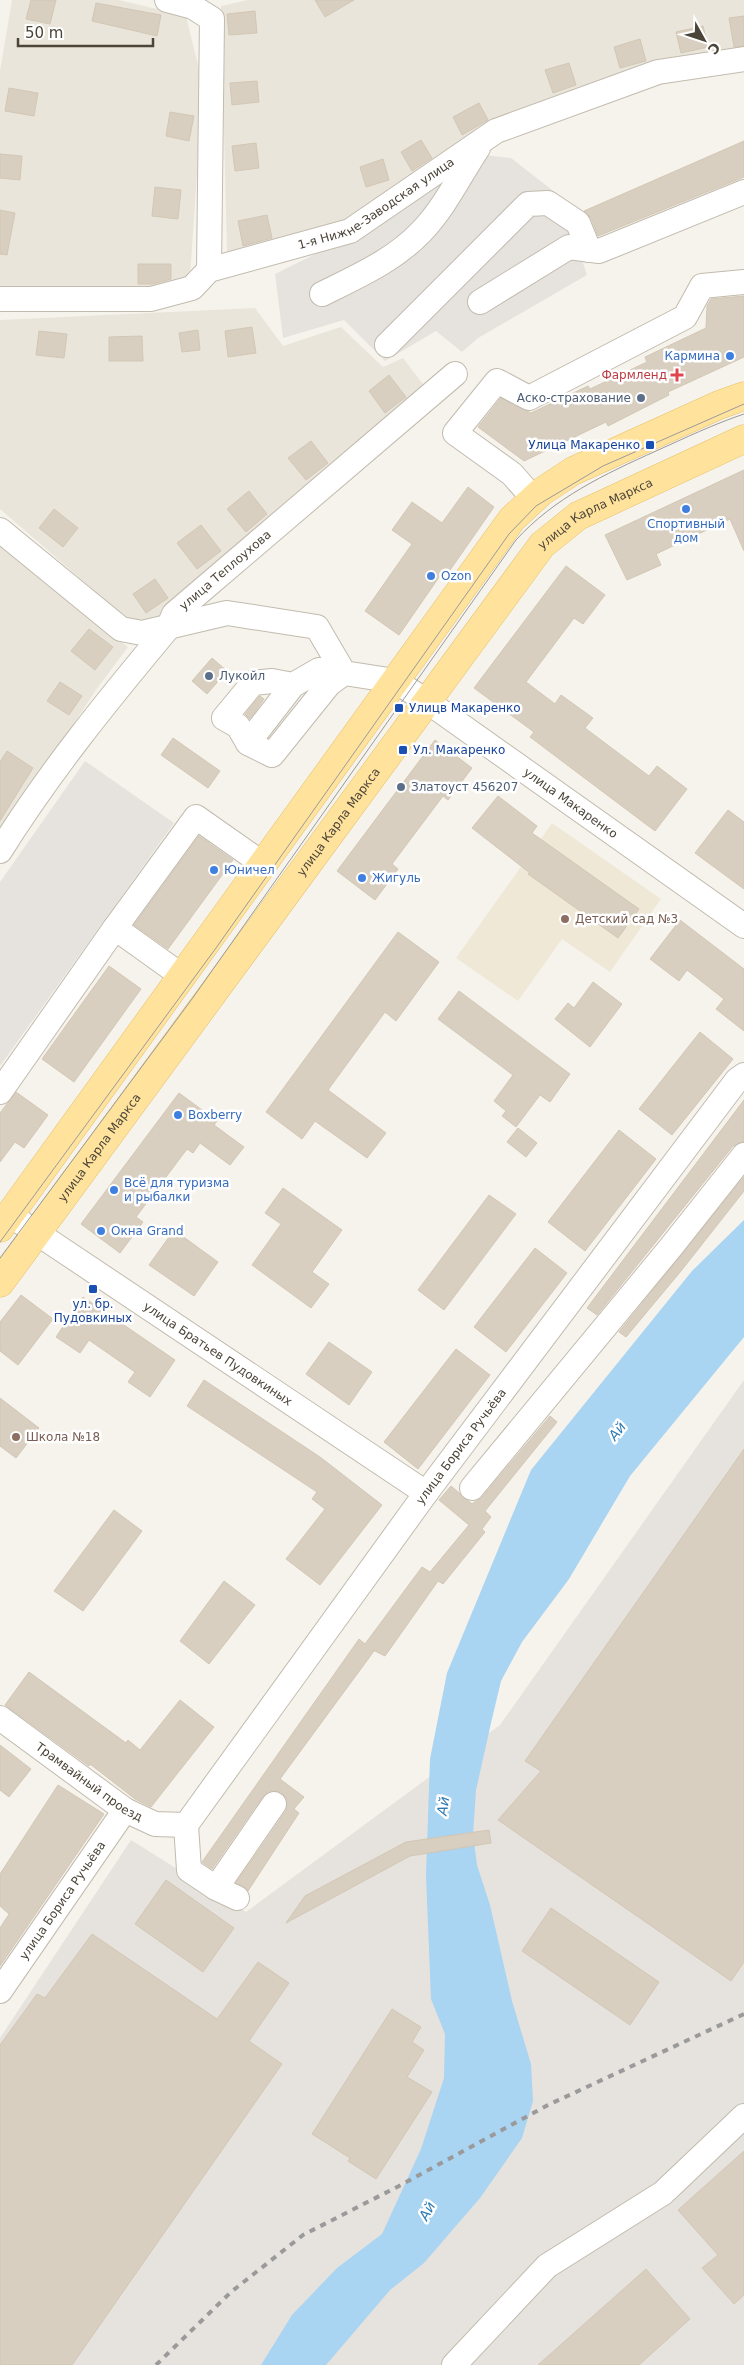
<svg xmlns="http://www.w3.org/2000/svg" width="744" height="2365" viewBox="0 0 744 2365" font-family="'DejaVu Sans',sans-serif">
<rect width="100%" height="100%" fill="#f6f3ec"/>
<path fill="#eae5da" d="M12,0H119L186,16L203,85L190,277L176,288H0V71Z
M248,0H744V51L517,113L349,223L227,254L221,6Z
M255,308L283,346L341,327L383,367L403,358L426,388L164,614L133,624L0,509V320Z
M0,545L128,647L96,690L0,836Z"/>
<path fill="#e6e2dd" d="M484,155L511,158L561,197L587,275L478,338L462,352L436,331L385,361L344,320L283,338L275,274L378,223Z
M85,761L174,823L0,1066V882Z
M744,1380V2365H0V2038L131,1840L246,1912L500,1725Z"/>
<path fill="#efe8d6" d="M552,823L661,899L610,972L562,939L518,1001L456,958Z"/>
<path fill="#a9d4f2" d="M744,1220V1337L630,1476L569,1579L522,1642L501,1681L491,1723L476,1790L473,1835L477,1865L490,1905L512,2001L531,2064L533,2101L522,2138L480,2198L424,2263L390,2290L326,2365H261L292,2315L337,2268L382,2234L421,2149L444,2078L445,2034L431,1999L426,1875L430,1759L447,1673L531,1470L692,1271Z"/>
<path fill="#d8cfc1" stroke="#d3c7b4" d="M31,0H56L50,24L26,19Z
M315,0H354L325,17Z
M96,3L161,15L157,36L92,21Z
M255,11L257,33L229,35L227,14Z
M744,16V46L734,47L729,18Z
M703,26L708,47L681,53L676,32Z
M640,39L646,61L620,68L614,47Z
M569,63L576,85L553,93L545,70Z
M257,81L259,102L232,105L230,83Z
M9,88L38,93L34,116L5,111Z
M479,103L488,120L462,135L453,117Z
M170,112L194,116L189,141L166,136Z
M421,140L432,158L412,171L401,152Z
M744,141V177L598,236L591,218L584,211Z
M256,143L259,168L235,171L232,146Z
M0,154L22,156L20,180L0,178Z
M383,159L389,180L366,187L360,167Z
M155,187L181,190L178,219L152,216Z
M0,210L15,213L7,255L0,254Z
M267,215L272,238L243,246L238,221Z
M138,264H171V279L153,284H138Z
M744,296V357L668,392L669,395L608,426L606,422L524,461L478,427L501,398L531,413L588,386L590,389L647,362L645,357L706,328L707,306L711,299Z
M252,327L256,353L228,357L225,331Z
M198,330L200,350L182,352L179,333Z
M39,331L67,334L64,358L36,355Z
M142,336L143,361H109V337Z
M389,375L406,397L385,413L369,391Z
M311,441L328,463L306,480L288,458Z
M744,470V551L730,519L656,554L661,565L627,580L605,535Z
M468,487L494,507L448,573L444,570L399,635L365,611L412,544L392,530L412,502L442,523Z
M249,491L267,514L246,532L227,509Z
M54,509L78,528L63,547L39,528Z
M201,525L221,551L197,569L177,543Z
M566,566L605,595L583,624L574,618L526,682L555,704L561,695L593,718L585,728L649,776L657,766L687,789L655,831L530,737L534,732L474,688Z
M155,579L168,598L146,613L133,594Z
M89,629L113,647L95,670L71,651Z
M212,658L227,671L207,694L192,681Z
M60,682L82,696L69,715L47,701Z
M260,696L264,699L250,719L245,714Z
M173,738L220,771L208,788L161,755Z
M435,740L472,768L448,800L443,796L392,864L398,869L375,900L337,871Z
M7,751L33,768L0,821V762Z
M498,796L537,826L532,833L639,909L618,938L528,874L530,873L472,828Z
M728,810L744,822V889L695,853Z
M199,836L233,860L168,949L134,925Z
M680,920L744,969V1031L716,1009L724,999L687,970L679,981L650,959Z
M398,932L439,962L396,1021L385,1012L328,1090L386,1133L367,1158L315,1121L302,1139L266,1112Z
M109,966L141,989L74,1082L42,1059Z
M593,982L622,1004L590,1047L555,1019L568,1003L574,1008Z
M459,991L570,1074L550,1102L540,1095L516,1127L502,1116L506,1111L494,1101L513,1075L438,1019Z
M700,1032L733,1059L672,1135L639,1109Z
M16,1092L48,1115L24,1148L15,1142L0,1162V1113Z
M179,1093L217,1121L214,1125L244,1147L230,1165L200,1143L193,1153L187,1149L136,1217L143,1222L120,1253L81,1224Z
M744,1100V1142L733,1146L597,1315L587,1308Z
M518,1128L537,1143L526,1157L507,1142Z
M619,1130L656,1159L585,1251L548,1222Z
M744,1177V1191L681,1271L626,1337L619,1332Z
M283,1188L342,1230L312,1272L329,1284L311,1308L252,1265L281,1224L265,1213Z
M489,1195L516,1214L444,1310L418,1290Z
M174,1230L218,1262L194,1296L149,1265Z
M535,1248L567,1273L506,1352L474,1327Z
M21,1295L53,1319L18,1365L0,1351V1322Z
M83,1297L175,1360L150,1397L128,1382L135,1372L89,1340L80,1353L56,1337Z
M329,1342L372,1372L349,1405L306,1374Z
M456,1349L490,1375L418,1469L384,1442Z
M204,1380L320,1457L382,1505L320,1585L286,1559L325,1509L312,1499L317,1492L187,1406Z
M0,1398L39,1428L16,1458L0,1446Z
M550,1416L557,1422L485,1511L491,1517L482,1529L485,1532L443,1584L438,1581L385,1656L373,1650L374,1651L280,1779L304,1797L294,1809L299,1813L248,1891L236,1883L286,1811L287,1799L281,1792L269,1791L263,1796L212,1869L202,1862L359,1639L365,1644L422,1567L430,1572L469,1525L439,1500L451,1486L472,1504L482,1497Z
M744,1449V1962L731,1981L498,1820L541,1771L525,1761Z
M114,1510L142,1531L83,1611L54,1591Z
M224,1581L255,1605L209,1664L180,1641Z
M29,1672L126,1743L128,1740L140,1750L180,1700L214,1727L151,1807L135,1799L90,1764L89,1766L5,1705Z
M0,1745L31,1769L9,1797L0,1790Z
M58,1785L104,1814L0,1966V1928L9,1914L0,1906V1874Z
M489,1830L491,1843L410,1856L286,1923L305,1896L406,1842Z
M166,1880L234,1928L203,1972L135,1924Z
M551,1908L659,1982L630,2025L522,1951Z
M92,1934L217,2019L258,1962L289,1983L249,2041L282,2064L72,2365H0V2045L37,1994L45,1998Z
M392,2009L421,2027L412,2042L424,2050L407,2077L432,2092L376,2179L348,2161L350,2158L312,2134Z
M744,2151V2295L734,2304L702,2268L718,2255L678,2210Z
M646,2269L690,2319L639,2365H538Z"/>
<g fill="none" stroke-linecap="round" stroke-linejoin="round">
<g stroke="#c2bbae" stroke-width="26">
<g id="minor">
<path d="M167,0L193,7L212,19L209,270"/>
<path d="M322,294C358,276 395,260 422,231C445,207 460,175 478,148"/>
<path id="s1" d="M0,299H151L192,288L209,270L350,231L496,131L658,72L744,59"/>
<path d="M480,302L569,247L599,251L744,192"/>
<path d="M387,345L528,204L548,203L578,223L589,250"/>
<path d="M534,499L512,474L455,433L497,381L529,398L685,317L702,286L744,282"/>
<path id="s2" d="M0,530L121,629L142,633L227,613L317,627L344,673L395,681L428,702L744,926"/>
<path d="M319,670L344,673L329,684L272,755L248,743L238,726L224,718L253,683L272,681L293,685Z"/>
<path d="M248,743L293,685"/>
<path id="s3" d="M0,851C50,771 108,700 168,628L174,614L455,374"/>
<path d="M115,928L196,817L263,864"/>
<path d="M0,1092L115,928L182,976"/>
<path id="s4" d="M10,1215L426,1493"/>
<path d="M472,1488L671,1247L744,1155"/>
<path id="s5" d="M0,1718L125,1810L155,1824L186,1825"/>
<path id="s6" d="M186,1825L426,1493L737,1080L744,1075"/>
<path d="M186,1825L189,1870L216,1888L237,1898"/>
<path d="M216,1888L274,1804"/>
<path id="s7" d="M0,1991L125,1810"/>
<path d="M454,2365L547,2266L663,2193L744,2116"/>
</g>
</g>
<g stroke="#e6c16a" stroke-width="29">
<g id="major">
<path d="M0,1228L512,519L541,492L573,471L719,405L744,396"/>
<path id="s8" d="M0,1283L542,545L578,516L744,439"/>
</g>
</g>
<use href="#minor" stroke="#fff" stroke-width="24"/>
<use href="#major" stroke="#ffe39c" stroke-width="28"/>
<path stroke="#9a9a9a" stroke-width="1" d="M0,1242L216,948L509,534L536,506L603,466L744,404
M0,1258L192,999L516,540C554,498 605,474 656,451C685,438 714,424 744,414"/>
<path stroke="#9a9a9a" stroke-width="4" stroke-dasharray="6 6" stroke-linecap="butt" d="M156,2365L231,2292L303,2235L399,2186L548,2105L744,2014"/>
</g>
<g fill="#3f7fe0" stroke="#fff" stroke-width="2">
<circle cx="730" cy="356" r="5"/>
<circle cx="686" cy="509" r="5"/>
<circle cx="431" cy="576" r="5"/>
<circle cx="214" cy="870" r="5"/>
<circle cx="362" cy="878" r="5"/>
<circle cx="178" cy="1115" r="5"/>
<circle cx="114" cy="1190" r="5"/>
<circle cx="101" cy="1231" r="5"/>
</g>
<path fill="#e0444e" stroke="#fff" stroke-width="2" d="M674.5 367.5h5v5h5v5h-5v5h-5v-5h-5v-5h5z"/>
<g fill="#5c6f8a" stroke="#fff" stroke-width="2">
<circle cx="641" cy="398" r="5"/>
<circle cx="209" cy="676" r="5"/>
<circle cx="401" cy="787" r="5"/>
</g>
<g fill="#1a4fb4" stroke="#fff" stroke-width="2">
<rect x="645" y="440" width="10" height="10" rx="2.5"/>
<rect x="394" y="703" width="10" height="10" rx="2.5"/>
<rect x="398" y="745" width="10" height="10" rx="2.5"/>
<rect x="88" y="1284" width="10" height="10" rx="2.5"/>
</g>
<g fill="#8d6e63" stroke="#fff" stroke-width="2">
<circle cx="565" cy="919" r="5"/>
<circle cx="16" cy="1437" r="5"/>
</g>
<g text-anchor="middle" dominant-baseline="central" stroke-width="5" stroke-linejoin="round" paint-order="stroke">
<g font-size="12" fill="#4b4439" stroke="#fff">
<text stroke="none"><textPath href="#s1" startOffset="400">1-я Нижне-Заводская улица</textPath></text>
<text stroke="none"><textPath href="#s8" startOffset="978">улица Карла Маркса</textPath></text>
<text stroke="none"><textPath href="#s3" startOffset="362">улица Теплоухова</textPath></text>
<text stroke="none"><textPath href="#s2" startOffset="675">улица Макаренко</textPath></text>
<text stroke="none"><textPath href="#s8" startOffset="572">улица Карла Маркса</textPath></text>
<text stroke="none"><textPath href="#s8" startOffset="168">улица Карла Маркса</textPath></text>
<text stroke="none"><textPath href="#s4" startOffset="250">улица Братьев Пудовкиных</textPath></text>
<text stroke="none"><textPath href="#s6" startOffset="468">улица Бориса Ручьёва</textPath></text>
<text stroke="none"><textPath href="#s5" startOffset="110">Трамвайный проезд</textPath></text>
<text stroke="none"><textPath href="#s7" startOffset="110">улица Бориса Ручьёва</textPath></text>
</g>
<g font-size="12" fill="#366cbe" stroke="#fff" text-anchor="start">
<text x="720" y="356" text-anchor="end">Кармина</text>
<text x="686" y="524" text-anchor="middle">Спортивный<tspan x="686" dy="14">дом</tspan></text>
<text x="441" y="576">Ozon</text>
<text x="224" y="870">Юничел</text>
<text x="372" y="878">Жигуль</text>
<text x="188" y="1115">Boxberry</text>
<text x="124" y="1183">Всё для туризма<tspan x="124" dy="14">и рыбалки</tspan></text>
<text x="111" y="1231">Окна Grand</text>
</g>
<g font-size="12" fill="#be3a42" stroke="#fff" text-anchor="end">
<text x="667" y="375">Фармленд</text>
</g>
<g font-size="12" fill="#4e5e75" stroke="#fff" text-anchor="start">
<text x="631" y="398" text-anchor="end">Аско-страхование</text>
<text x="219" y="676">Лукойл</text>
<text x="411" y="787">Златоуст 456207</text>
</g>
<g font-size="12" fill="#164399" stroke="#fff" text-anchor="start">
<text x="640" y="445" text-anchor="end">Улица Макаренко</text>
<text x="409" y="708">Улицв Макаренко</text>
<text x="413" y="750">Ул. Макаренко</text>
<text x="93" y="1304" text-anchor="middle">ул. бр.<tspan x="93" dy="14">Пудовкиных</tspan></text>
</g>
<g font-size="12" fill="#785e54" stroke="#fff" text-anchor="start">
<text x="575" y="919">Детский сад №3</text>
<text x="26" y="1437">Школа №18</text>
</g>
<g font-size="14" font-style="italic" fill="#2e7ab2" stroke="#fff">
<text transform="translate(617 1431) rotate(-52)">Ай</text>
<text transform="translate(443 1806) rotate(-81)">Ай</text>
<text transform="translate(427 2211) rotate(-62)">Ай</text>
</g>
</g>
<g transform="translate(704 40) rotate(130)" stroke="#ffffff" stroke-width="4" paint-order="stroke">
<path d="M0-4L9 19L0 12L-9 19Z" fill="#4b4439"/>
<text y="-8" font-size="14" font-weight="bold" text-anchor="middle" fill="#4b4439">С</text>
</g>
<path d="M18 38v8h135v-8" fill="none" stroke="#4b4439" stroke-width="2.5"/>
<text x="25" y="38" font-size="15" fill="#4b4439" stroke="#ffffff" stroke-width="4" paint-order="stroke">50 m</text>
</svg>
